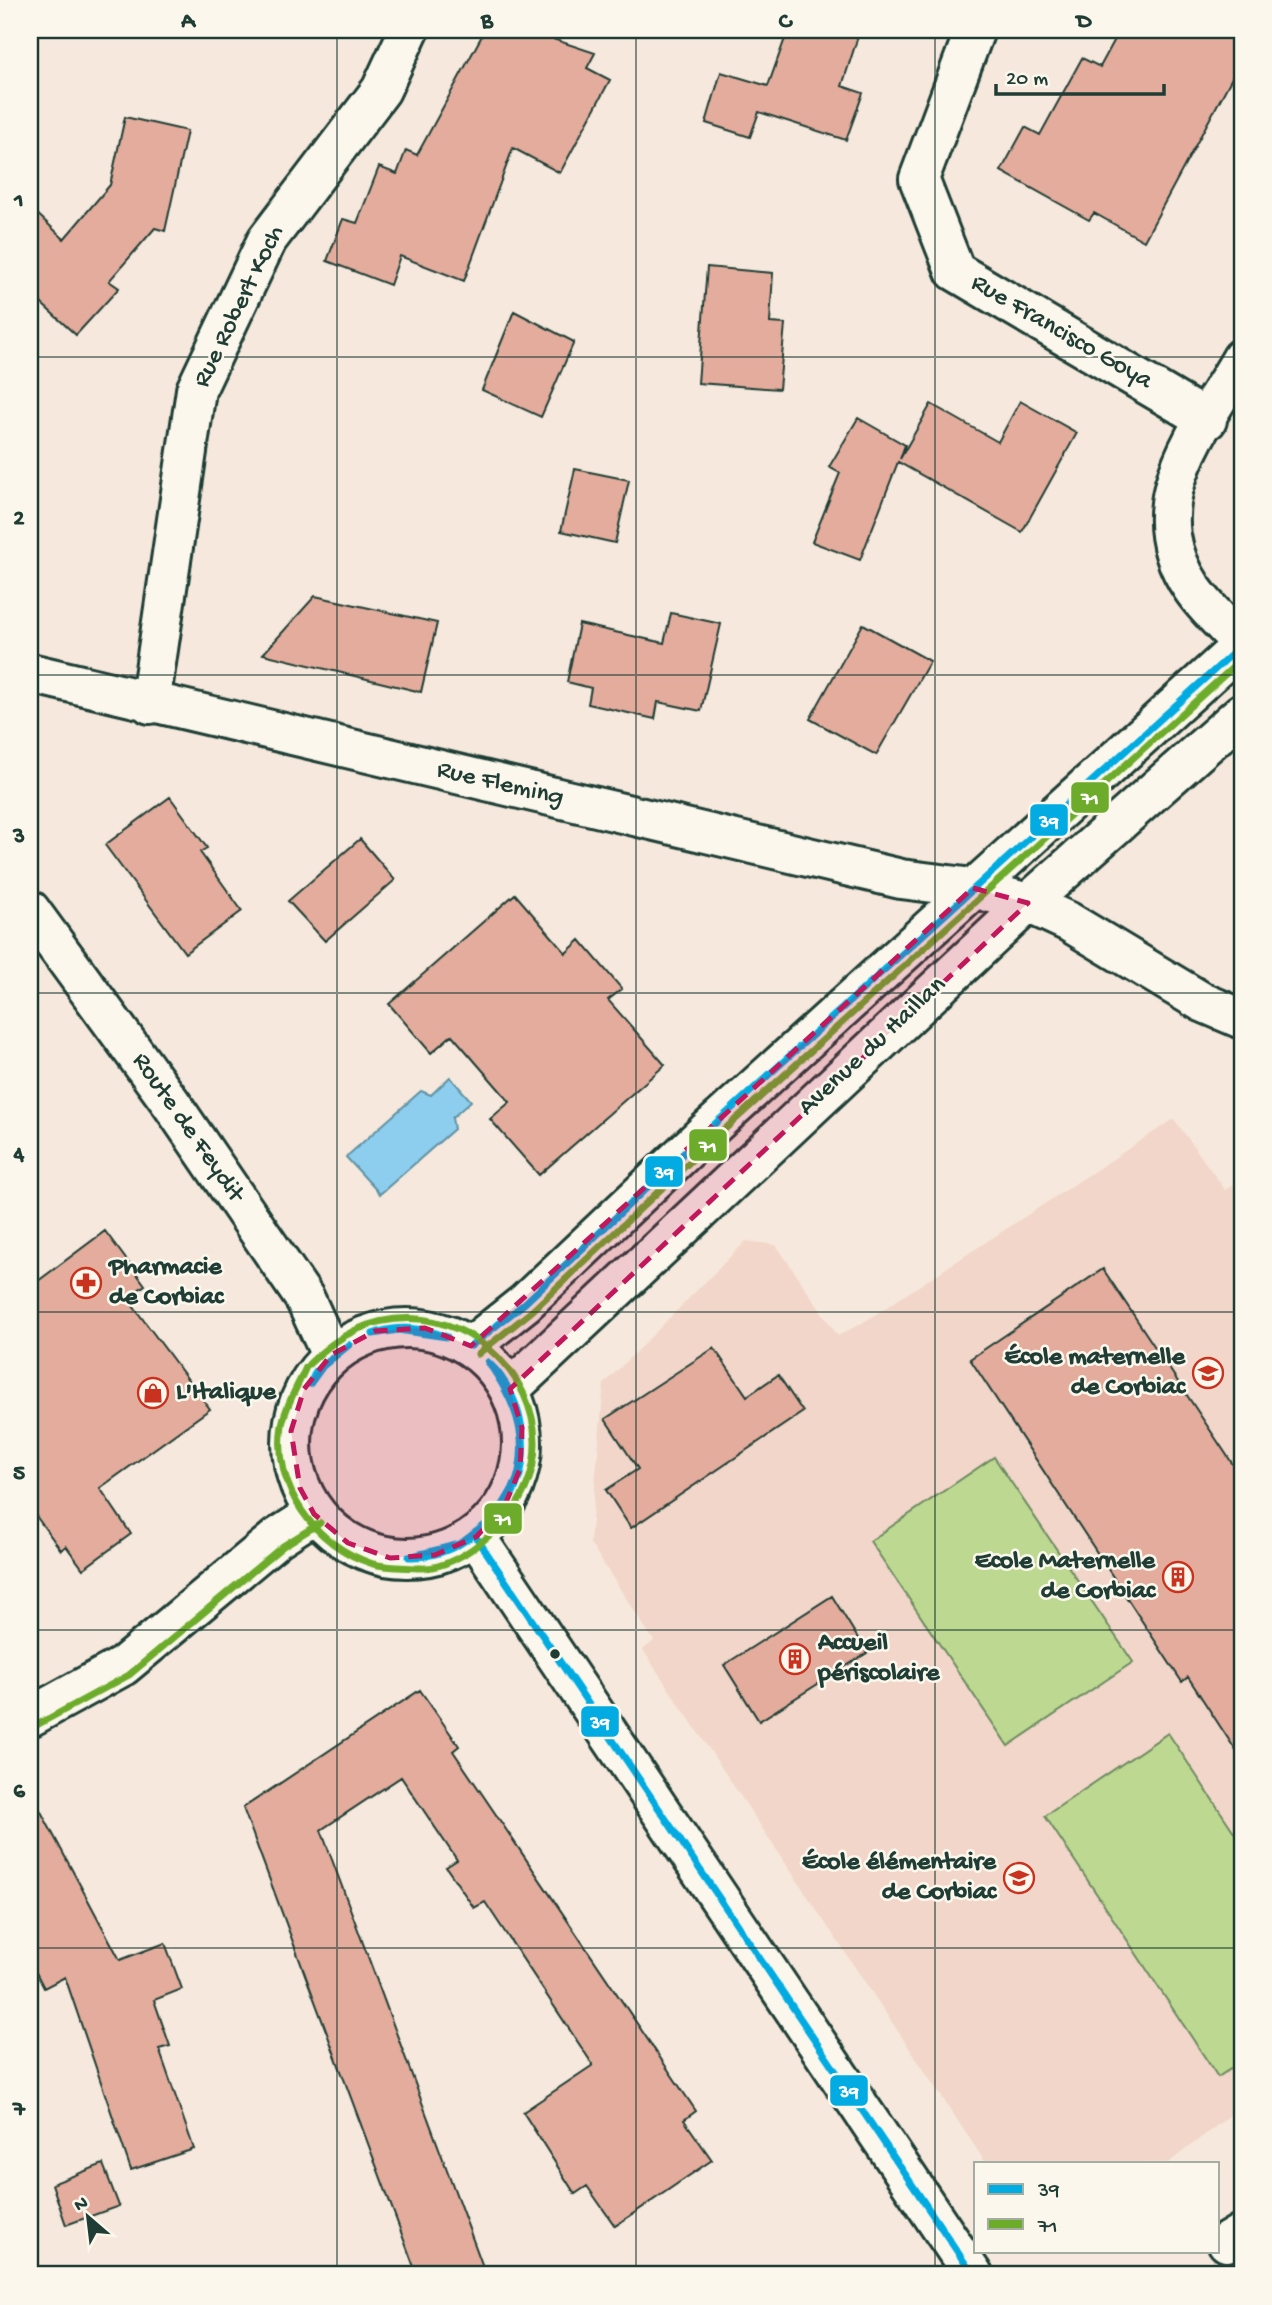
<svg xmlns="http://www.w3.org/2000/svg" width="1272" height="2305" viewBox="0 0 1272 2305" font-family="'Gochi Hand',sans-serif">
<rect width="100%" height="100%" fill="#f6e8dc"/>
<filter id="ink" filterUnits="userSpaceOnUse"><feTurbulence type="fractalNoise" baseFrequency=".0143" numOctaves="2"/><feDisplacementMap in="SourceGraphic" scale="14" xChannelSelector="R" yChannelSelector="G"/><feConvolveMatrix kernelMatrix="1 2 1 2 8 2 1 2 1" color-interpolation-filters="sRGB"/></filter>
<g filter="url(#ink)">
<path fill="#f1d6c9" d="M1174,1119L1225,1190L1242,1179V2106L1168,2163H986L643,1650L654,1641L590,1543L604,1384L746,1241L776,1245L838,1336L864,1322Z"/>
<path fill="#bdd991" stroke="#6e8b62" stroke-width="2" d="M994,1457L1133,1662L1008,1746L870,1541Z
M1168,1733L1242,1844V2061L1218,2077L1045,1816Z"/>
<path fill="#8dcdee" stroke="#6193a4" stroke-width="2" d="M450,1077L471,1101L452,1118L454,1129L380,1194L346,1157L421,1091L431,1095Z"/>
<path fill="#e4ac9c" stroke="#1f3d34" stroke-width="2" d="M485,30H526L595,53L587,68L610,80L560,173L513,148L464,281L400,256L390,285L327,261L343,219L357,223L379,167L397,174L406,150L417,155Z
M788,30H860L842,86L863,93L846,140L759,112L750,137L706,123L721,72L768,86Z
M1120,30H1242V59L1144,241L1094,213L1089,220L1001,171L1025,127L1040,135L1082,58L1100,67Z
M125,117L187,131L165,231L155,228L109,281L119,288L76,335L30,293V207L64,239L110,185Z
M707,267L773,273L770,323L785,324L779,389L698,383Z
M514,311L574,342L541,417L482,390Z
M1020,401L1077,433L1022,532L898,462L860,560L812,542L840,473L829,467L858,418L905,445L900,459L931,404L998,442Z
M575,469L629,480L615,543L561,531Z
M315,596L437,623L421,692L263,654Z
M671,613L721,624L701,711L658,702L655,719L588,704L591,688L567,682L579,624L664,643Z
M863,624L930,661L876,755L810,719Z
M170,797L207,848L200,852L242,911L185,953L105,845Z
M360,839L395,880L325,941L288,901Z
M515,894L566,953L580,940L622,989L608,1000L665,1065L539,1175L490,1119L510,1102L452,1035L431,1053L389,1004Z
M105,1231L145,1285L127,1298L210,1409L100,1488L131,1534L83,1569L66,1546L61,1550L30,1508V1287Z
M1103,1269L1242,1478V1760L1188,1677L1182,1682L970,1359Z
M714,1348L747,1396L778,1375L803,1412L631,1528L606,1490L638,1469L605,1419Z
M832,1596L867,1653L759,1721L724,1665Z
M420,1690L459,1746L453,1751L696,2111L684,2120L712,2160L615,2226L587,2186L575,2194L523,2112L593,2065L485,1902L474,1908L446,1867L457,1860L401,1777L321,1830L486,2275H417L243,1808Z
M30,1791L120,1960L165,1943L182,1989L154,2000L170,2046L159,2049L194,2149L131,2170L65,1977L44,1988L30,1961Z
M103,2164L119,2206L66,2225L52,2184Z"/>
<g fill="none" stroke-linecap="round" stroke-linejoin="round">
<g stroke="#1f3d34" stroke-width="44">
<path id="minor" d="M975,30L919,179L955,271L1207,420
M1242,358C1201,430 1135,503 1192,588C1206,609 1226,626 1242,644
M30,673L901,879L973,888L1028,903L1069,922L1202,1002L1242,1019
M150,704L196,390L267,240L381,90L409,30
M30,910L171,1103L305,1299L331,1355
M292 1443a115 115 0 1 1 230 0a115 115 0 1 1-230 0Z
M471,1346L525,1303L707,1131L1242,645
M510,1389L1028,903L1242,713
M476,1537L973,2275
M30,1717L123,1666L277,1538L314,1514
M1227,2242L1242,2233"/>
</g>
<use href="#minor" stroke="#fbf7ec" stroke-width="38"/>
<g stroke="#fbf7ec" stroke-width="12">
<path id="bus-1" d="M373,1334C397,1325 424,1327 447,1337
M373,1334L398,1330L447,1337
M471,1346L525,1303L707,1131L1242,645
M488,1362C526,1396 539,1473 499,1512
M488,1362C513,1398 530,1434 517,1479C513,1490 504,1502 499,1512
M310,1384L316,1371L349,1345
M310,1384L323,1366L349,1345
M476,1537L973,2275
M409,1557C438,1558 464,1545 485,1525
M409,1557L460,1544L485,1525"/>
</g>
<g stroke="#fbf7ec" stroke-width="12">
<path id="bus-2" d="M478,1354L532,1311L714,1139L1242,659
M306,1367C298,1386 286,1404 282,1425C272,1487 315,1546 373,1564C389,1568 404,1567 420,1568C446,1569 473,1550 491,1534C619,1420 440,1231 309,1364
M35,1726L129,1675L283,1546L320,1523"/>
</g>
<use href="#bus-1" stroke="#02abe2" stroke-width="7"/>
<use href="#bus-2" stroke="#6dac2b" stroke-width="7"/>
</g>
</g>
<path fill="#c2185b" fill-opacity="0.2" stroke="#c2185b" stroke-width="5" stroke-dasharray="14 9" stroke-linejoin="round" d="M973,888L1028,903L510,1389L522,1428L520,1469L504,1507L476,1537L435,1555L390,1558L348,1543L314,1514L300,1488L291,1431L304,1389L331,1355L375,1331L425,1328L471,1346Z"/>
<path fill="none" stroke="#1f3d34" stroke-width="2" stroke-opacity="0.55" d="M337,30V2275M636,30V2275M935,30V2275M30,357H1242M30,675H1242M30,993H1242M30,1312H1242M30,1630H1242M30,1948H1242"/>
<defs>
<g id="pharmacy-ring" transform="scale(1.575)"><circle r="9.5" fill="#fbf7ec" stroke="#c8321e" stroke-width="1.5"/><path d="M-2-6h4v4h4v4h-4v4h-4v-4h-4v-4h4Z" fill="#c8321e"/></g>
<g id="school-ring" transform="scale(1.575)"><circle r="9.5" fill="#fbf7ec" stroke="#c8321e" stroke-width="1.5"/><path d="M0-5L7-2L0 1L-7-2ZM-4 1L0 2.5L4 1V4Q0 6-4 4Z" fill="#c8321e"/></g>
<g id="shop-ring" transform="scale(1.575)"><circle r="9.5" fill="#fbf7ec" stroke="#c8321e" stroke-width="1.5"/><path d="M-5-2.5h2.3a2.7 3.5 0 0 1 5.4 0H5L5.5 6h-11ZM-1.5-2.5h3a1.5 2.3 0 0 0-3 0Z" fill="#c8321e"/></g>
<g id="building-ring" transform="scale(1.575)"><circle r="9.5" fill="#fbf7ec" stroke="#c8321e" stroke-width="1.5"/><path d="M-4-6H4V6H1V3H-1V6H-4ZM-2.5-4.3h1.7v1.8h-1.7ZM.8-4.3h1.7v1.8H.8ZM-2.5-1h1.7V.8h-1.7ZM.8-1h1.7V.8H.8Z" fill="#c8321e"/></g>
</defs>
<g fill-rule="evenodd">
<use href="#pharmacy-ring" x="86" y="1283"/>
<use href="#school-ring" x="1208" y="1373"/>
<use href="#shop-ring" x="153" y="1393"/>
<use href="#building-ring" x="1178" y="1577"/>
<use href="#building-ring" x="795" y="1659"/>
<use href="#school-ring" x="1019" y="1878"/>
</g>
<circle fill="#1f3d34" stroke="#fbf7ec" stroke-width="2.5" cx="555" cy="1654" r="6"/>
<g text-anchor="middle" dominant-baseline="central" stroke-width="5" stroke-linejoin="round" paint-order="stroke">
<g font-size="26" fill="#1f3d34" stroke="#fbf7ec">
<text transform="translate(240 307) rotate(-64)">Rue Robert Koch</text>
<text transform="translate(1061 333) rotate(30)">Rue Francisco Goya</text>
<text transform="translate(500 785) rotate(13)">Rue Fleming</text>
<text transform="translate(873 1047) rotate(-43)">Avenue du Haillan</text>
<text transform="translate(187 1128) rotate(55)">Route de Feydit</text>
</g>
<g font-size="26" font-weight="bold" fill="#1f3d34" stroke="#fbf7ec" text-anchor="start">
<text x="109" y="1268">Pharmacie<tspan x="109" dy="30">de Corbiac</tspan></text>
<text x="1185" y="1358" text-anchor="end">École maternelle<tspan x="1185" dy="30">de Corbiac</tspan></text>
<text x="176" y="1393">L'Italique</text>
<text x="1155" y="1562" text-anchor="end">Ecole Maternelle<tspan x="1155" dy="30">de Corbiac</tspan></text>
<text x="818" y="1644">Accueil<tspan x="818" dy="30">périscolaire</tspan></text>
<text x="996" y="1863" text-anchor="end">École élémentaire<tspan x="996" dy="30">de Corbiac</tspan></text>
</g>
</g>
<g stroke="#fbf7ec" stroke-width="2.5">
<rect x="1070" y="781" width="40" height="33" rx="7" fill="#6dac2b"/>
<rect x="1029" y="803" width="40" height="34" rx="7" fill="#02abe2"/>
<rect x="688" y="1128" width="40" height="34" rx="7" fill="#6dac2b"/>
<rect x="644" y="1155" width="40" height="33" rx="7" fill="#02abe2"/>
<rect x="483" y="1502" width="40" height="33" rx="7" fill="#6dac2b"/>
<rect x="580" y="1705" width="40" height="33" rx="7" fill="#02abe2"/>
<rect x="829" y="2074" width="40" height="33" rx="7" fill="#02abe2"/>
</g>
<g font-size="19" text-anchor="middle" font-weight="bold" fill="#fff">
<text x="1090" y="804">71</text>
<text x="1049" y="827">39</text>
<text x="708" y="1152">71</text>
<text x="664" y="1178">39</text>
<text x="503" y="1525">71</text>
<text x="600" y="1728">39</text>
<text x="849" y="2097">39</text>
</g>
<rect width="1272" height="2305" fill="none" stroke="#fbf7ec" stroke-width="77"/>
<rect x="974" y="2162" width="245" height="91" fill="#fbf7ec" stroke="#a3ada2" stroke-width="2"/>
<rect x="988" y="2184" width="35" height="10" fill="#02abe2" stroke="#a3ada2" stroke-width="2"/>
<text x="1038" y="2196" font-size="21" fill="#1f3d34">39</text>
<rect x="988" y="2219" width="35" height="10" fill="#6dac2b" stroke="#a3ada2" stroke-width="2"/>
<text x="1038" y="2232" font-size="21" fill="#1f3d34">71</text>
<g transform="translate(88 2217) rotate(332)" stroke="#fbf7ec" stroke-width="5" paint-order="stroke">
<path d="M0-5L12 26L0 18L-12 26Z" fill="#1f3d34"/>
<text y="-10" font-size="19" font-weight="bold" text-anchor="middle" fill="#1f3d34">N</text>
</g>
<path d="M996 84v10h168v-10" fill="none" stroke="#1f3d34" stroke-width="3.5"/>
<text x="1006" y="84" font-size="21" fill="#1f3d34" stroke="#fbf7ec" stroke-width="5" paint-order="stroke">20 m</text>
<rect x="38" y="38" width="1196" height="2228" fill="none" stroke="#1f3d34" stroke-width="2.5"/>
<g font-size="23" text-anchor="middle" font-weight="bold" fill="#1f3d34">
<text x="188" y="27">A</text>
<text x="487" y="27">B</text>
<text x="785" y="27">C</text>
<text x="1084" y="27">D</text>
<text x="19" y="206">1</text>
<text x="19" y="524">2</text>
<text x="19" y="842">3</text>
<text x="19" y="1160">4</text>
<text x="19" y="1479">5</text>
<text x="19" y="1797">6</text>
<text x="19" y="2115">7</text>
</g>
</svg>
